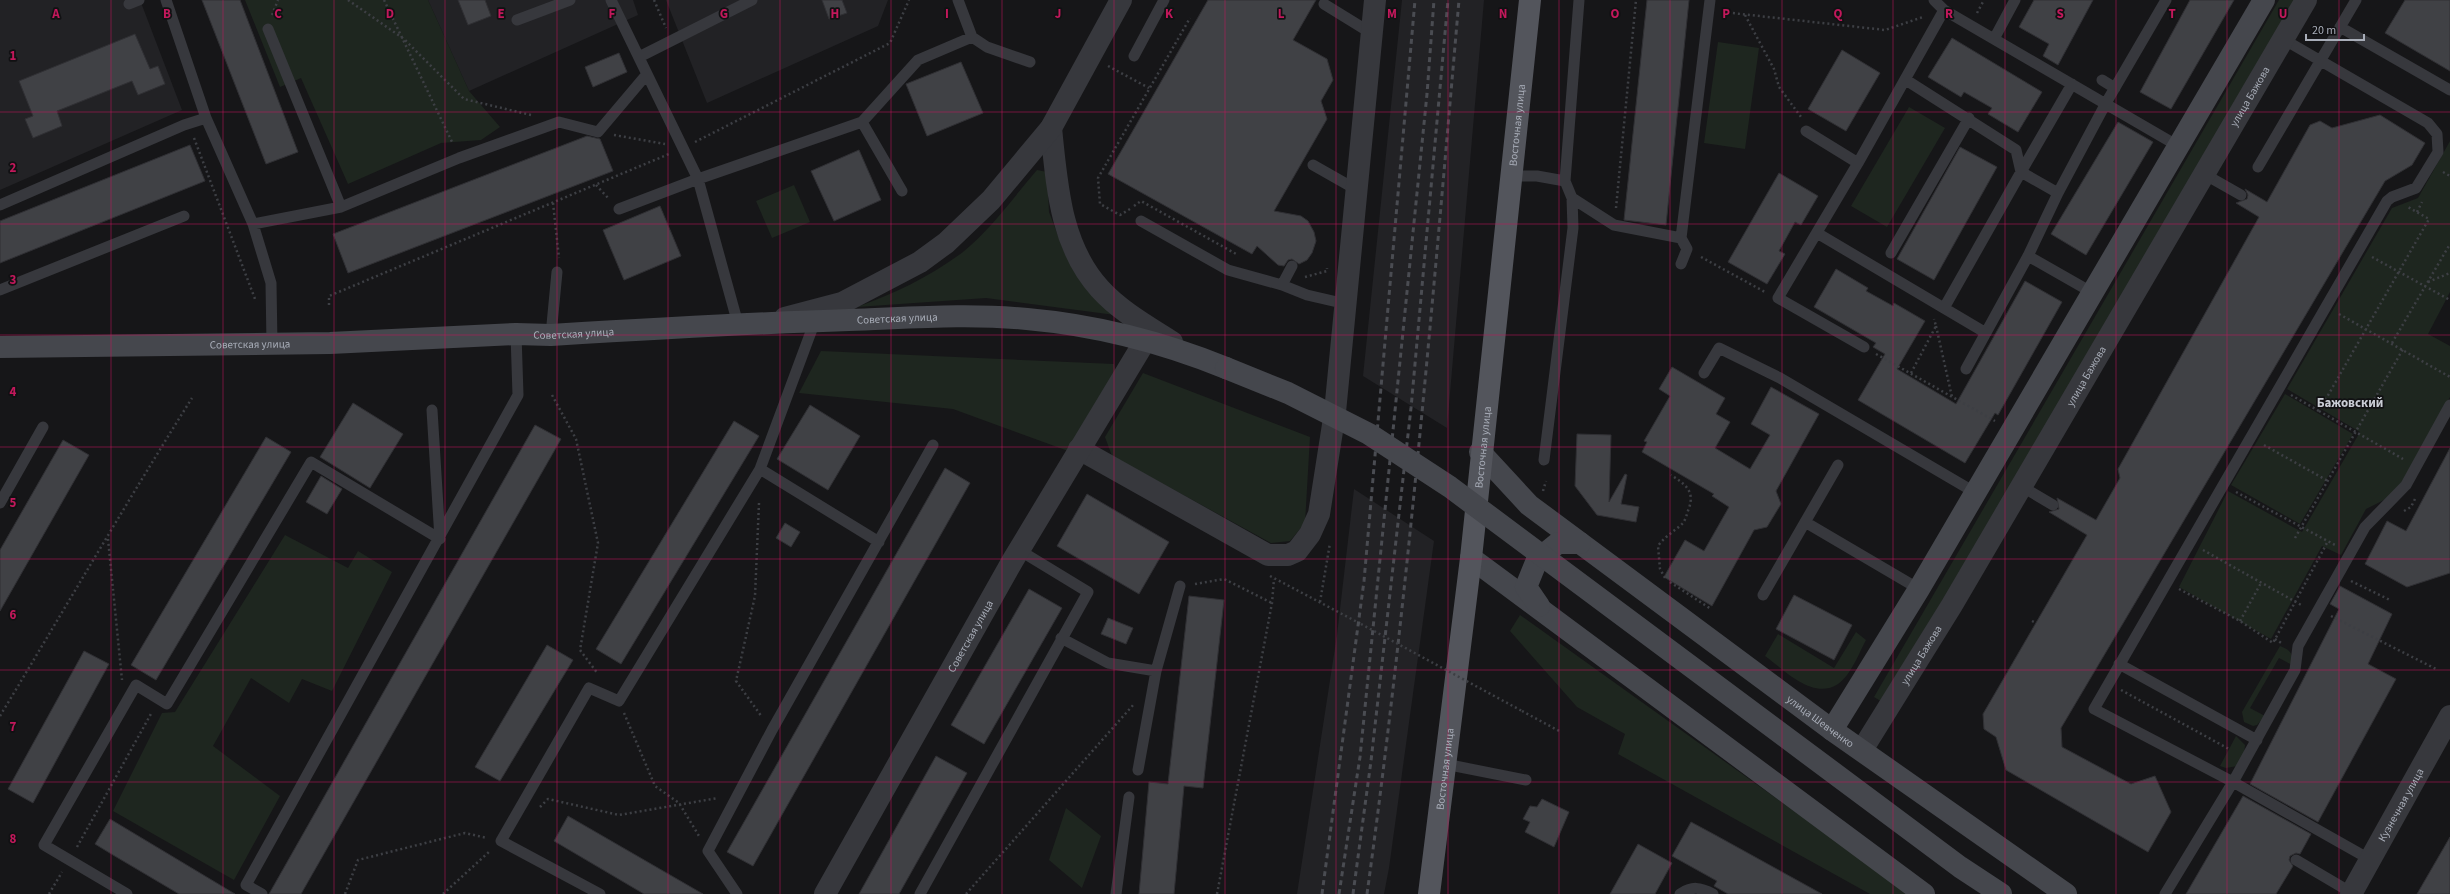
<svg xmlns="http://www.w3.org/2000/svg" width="2450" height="894" viewBox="0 0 2450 894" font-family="'Source Sans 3',sans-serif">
<rect width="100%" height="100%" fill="#161618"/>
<path fill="#222225" d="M0,0H140L182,110L0,190Z
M428,0H633L638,15L469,91Z
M666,0H888L878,26L707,103Z
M1402,0H1484L1447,428L1363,376Z
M1354,489L1434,541L1389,868L1384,894H1297L1337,635Z"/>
<path fill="#1e261f" d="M245,0H428L469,91L500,127L481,140L441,143L348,184L301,78L280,87Z
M2279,0H2296L1884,703L1874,697Z
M1718,42L1759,48L1745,149L1704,143Z
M1909,107L1945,128L1887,227L1851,206Z
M2450,141V292L2428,334L2450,346V397L2396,494L2366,509L2341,555L2322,546L2271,639L2179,587L2228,491L2302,532L2360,432L2287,389L2392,208L2418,198Z
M1037,170L1047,172L1049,212L1065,254L1115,315L986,298L857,307C894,294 931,276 963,252C991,229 1013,198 1037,170Z
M794,185L810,222L772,238L756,201Z
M821,351L1114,364L1117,378L1071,452L953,409L799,393Z
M1143,373L1310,437L1305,523L1290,541L1271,543L1112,456L1105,437Z
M2285,394L2353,434L2300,524L2231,485Z
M285,535L348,568L358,551L392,572L332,691L302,679L289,703L251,678L213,746L280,796L234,880L113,811L162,713L175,712Z
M1520,615L1910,894H1870L1618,754L1625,734L1577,707L1510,631Z
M1856,632L1866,640C1859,653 1851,675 1838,684C1813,701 1783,669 1765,656L1778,634L1834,668Z
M2280,646C2291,650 2294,655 2292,665L2279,658L2250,708L2265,716L2257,725L2253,726L2244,722L2242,712Z
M2236,736L2245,745L2244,755L2237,766L2226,768L2220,766Z
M1066,808L1101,836L1082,888L1049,860Z"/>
<path fill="#404145" stroke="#303034" d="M202,0H240L298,152L266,164Z
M458,0H485L491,16L468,25Z
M822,0H842L847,13L829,19Z
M1208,0H1316L1293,40L1327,59L1333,80L1321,101L1327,119L1274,211L1301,216L1308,221L1314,232L1316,241L1312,253L1307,260L1299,264L1292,259L1288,260L1284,266L1278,265L1257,246L1252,254L1108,174Z
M1647,0H1689L1666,225L1624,220Z
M2034,0H2093L2058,65L2043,56L2049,44L2019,27Z
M2190,0H2234L2171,109L2140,92Z
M2405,0H2450V71L2385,33Z
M135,34L150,69L158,66L165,84L138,95L132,81L57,111L62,126L33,138L25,119L33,116L19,81Z
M1952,38L2042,92L2018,132L1988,114L1992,108L1964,92L1961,97L1928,77Z
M1842,50L1880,73L1846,131L1808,109Z
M619,53L627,72L593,87L585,67Z
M961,62L983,113L927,136L906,84Z
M2380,115L2425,143L2412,165L2385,181L2061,728L2062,747L2131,784L2155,776L2171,812L2148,852L2006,770L1996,737L1984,729L1983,714L2087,535L2049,512L2059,509L2057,498L2096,520L2120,478L2118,469L2259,217L2236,203L2247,199L2248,195L2245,189L2267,202L2310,125L2320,121L2332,128Z
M2118,122L2153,142L2086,255L2051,234Z
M587,136L600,139L613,171L348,273L333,234Z
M190,145L205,181L0,263V221Z
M1960,147L1997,167L1934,280L1897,259Z
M859,150L881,200L834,221L811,171Z
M1779,173L1818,196L1801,225L1795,222L1779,251L1785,254L1767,284L1728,262Z
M660,206L681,256L624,280L603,230Z
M1836,269L1868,288L1866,291L1893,306L1894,303L1925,321L1897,369L1956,404L2025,281L2062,302L1998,415L1995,413L1965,463L1858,400L1885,354L1873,347L1876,343L1814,307Z
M1672,367L1725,398L1716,414L1730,422L1715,448L1750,469L1770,435L1751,424L1771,387L1819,414L1776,491L1781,504L1767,527L1754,530L1712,606L1664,577L1685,540L1704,551L1729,507L1712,496L1714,494L1642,452L1647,442L1644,441L1670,396L1659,389Z
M353,403L403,434L370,488L320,457Z
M810,405L860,436L828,490L777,459Z
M734,421L759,436L621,664L596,649Z
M535,425L561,439L301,894H269Z
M1577,434L1611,435L1609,502L1625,474L1627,475L1621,504L1639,507L1636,522L1597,515L1575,486Z
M266,437L291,452L156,680L131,665Z
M63,440L89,455L0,611V550Z
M2450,448V573L2407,587L2365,564L2387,521L2406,531Z
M945,468L970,483L753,866L727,852Z
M321,476L342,489L327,514L306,502Z
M1087,494L1169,542L1139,594L1057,546Z
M785,523L800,532L791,547L776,538Z
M2340,586L2392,614L2368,664L2396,679L2318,822L2250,784L2339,609L2330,604Z
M1029,589L1062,608L984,744L951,725Z
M1794,595L1852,625L1834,660L1776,629Z
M1189,596L1224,600L1203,788L1184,786L1174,894H1139L1149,782L1168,784Z
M1108,618L1133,628L1126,644L1101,634Z
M547,645L573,660L500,781L475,767Z
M84,651L109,664L33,803L8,789Z
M936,756L967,773L899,894H859Z
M2243,796L2311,834L2300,854L2296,853L2290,856L2289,860L2293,866L2276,894H2186Z
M1542,799L1569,812L1554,847L1525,832L1530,822L1523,819L1530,806L1537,807Z
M568,816L703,894H644L554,841Z
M110,819L235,894H179L113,855L95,844Z
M1691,822L1717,836L1822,894H1728L1714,886L1717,881L1672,856Z
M2450,837V894H2417Z
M1638,844L1672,863L1655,894H1610Z"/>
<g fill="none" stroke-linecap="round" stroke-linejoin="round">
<path stroke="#3d3f44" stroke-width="2.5" stroke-dasharray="2 3" stroke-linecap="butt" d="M348,0L404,39L464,99L531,115
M384,0L453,144
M654,0L666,28
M1723,12L1885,30L1923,17
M1977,13L1984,0
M272,15L278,0
M1745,15L1774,69L1779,87L1801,117
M1108,66L1149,88
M614,135L665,144
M194,138L255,299
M695,142L890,43L909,0
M2443,172L2450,176
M596,185L609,199
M553,203L559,258
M1134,206L1141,201L1238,255
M1616,208L1636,0
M1130,209L1120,215L1100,204L1098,178L1190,18
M2417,212L2422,202
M1701,257L1765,292
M2372,257L2450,300
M1305,277L1327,271V268
M2428,282L2450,273
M329,305V296L669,154
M2339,314L2450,377
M1936,326L1952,397
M2392,343L2450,244
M1876,354L1995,421
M1911,373L1936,326L1934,319
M552,395L576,439L598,543L580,650L598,674
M2291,395L2319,411L2429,219L2408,207
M2319,411L2403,459
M2264,445L2328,481
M1543,491L1546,481
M2236,492L2337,546
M759,503L755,596L736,681L762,717
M2404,511L2411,507L2415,499
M2295,538L2403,349
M108,539L122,680
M2203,550L2303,606
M1270,576L1361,624
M1665,578L1660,569L1658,546C1665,536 1675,531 1683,523C1686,519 1687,513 1689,508C1695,491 1685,484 1671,475
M2351,581L2390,600
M1670,582L1711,609
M1195,584L1224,579L1272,603
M2179,589L2240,621L2273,643L2328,541
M1320,602L1330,543
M2331,616L2438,670
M2032,621L2036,623
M2240,621L2261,583
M2275,639L2283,644
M2121,690L2229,749
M1522,711L1561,732
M624,713L655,786L679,803L699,836
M0,716C64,610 126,503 192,398
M540,807L548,799L619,815L718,798
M77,847L152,712
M49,894L62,872
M345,894L358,860L465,833L487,838
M443,894L490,851
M966,894L1134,704
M1217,894L1272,603L1274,579"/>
<path stroke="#37383d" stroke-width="11" d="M166,0L206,118
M611,0L698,179L619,209
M1934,0L1944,10L2178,146
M129,4L139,0
M1324,4L1371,33
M517,20L570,0
M2340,27L2450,90
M268,29L341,207
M972,37L987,47L1030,62
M1994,39L2015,0
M2283,39L2428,123L2437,134L2438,152L2416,188L2392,197L2387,201L2094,709L2233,782L2295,670L2298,646L2365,527L2406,485L2450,405
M1134,56L1164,0
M639,57L752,0
M1906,80L2016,150L2021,172L2072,84
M2102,80L2115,88
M862,122L902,191
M1806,131L1858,163
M1313,165L1357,190
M2258,167L2356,0
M2204,174L2241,195
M1512,176H1537L1565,181L1572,198L1614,225L1681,238
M1565,181L1579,0
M0,205L184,125L206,118L253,224L271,283L272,344
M1141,221L1228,270L1282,285L1307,295L1346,304
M253,224L341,207L459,158L559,122L598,132L647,74
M1817,233L1986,333
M1891,253L1969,118
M2028,256L2093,293
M1681,264L1687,249L1681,238L1710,0
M1282,285L1292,266
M0,290L184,216
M1944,308L2021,172L2058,193
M815,321L760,469L879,542
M738,324L698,179L862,122L918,60L972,37L958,0
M551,335L557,272
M1864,347L1778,298L1858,163L1944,10
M1966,369L2028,256L2058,193L2106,103L2166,0
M1704,373L1719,348L1780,378L1976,493
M1544,460L1573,228L1572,198
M2021,486L2053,505
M0,503L43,427
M1805,522L1919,589
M1763,595L1838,465
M1061,638L1108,663L1156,671
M2119,664L2257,740
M1445,764L1526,780
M1138,770L1156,671L1180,586
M2296,860L2352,893
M127,894L44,845L136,685L167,704L311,462L440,539L432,410
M262,894L246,885L518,395L516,334
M600,894L501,841L589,688L619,701L760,469
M737,894L708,851L772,730L933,445
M920,894L1088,592L1019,550
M1116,894L1129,797
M1680,894C1692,886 1700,887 1713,894
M2165,894L2233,782L2371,860"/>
<g stroke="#37383d" stroke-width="22">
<path d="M1051,128C1057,185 1060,245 1100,289C1120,311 1147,326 1172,342"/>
<path d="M785,318L842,303L920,262L946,243L991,200L1051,128L1121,0"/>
<path d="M1079,449L1268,555H1288L1297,551L1310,534L1319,514L1335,412L1375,0"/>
<path id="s1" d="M1862,750L1952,605L2306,0"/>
<path id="s2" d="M825,894L1013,560L1145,341"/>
<path id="s3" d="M2351,894L2450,716"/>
</g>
<g stroke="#45474d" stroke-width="22">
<path id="s4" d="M0,347L330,343L516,334L551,335C650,329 749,323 849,320C908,318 968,313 1027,319C1095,325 1162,342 1226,368"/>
<path id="s5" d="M1480,452L1529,505L1832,730L2066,894"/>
<path d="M1471,558L1924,894"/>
<path d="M1539,606L1526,587L1537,560L1558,543H1580"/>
<path d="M1832,730L1919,589L2264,0"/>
</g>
<path stroke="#53555c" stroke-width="22" id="s6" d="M1429,894L1471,558L1530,0"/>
<path stroke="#4a4c52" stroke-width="3" stroke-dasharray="5 4" stroke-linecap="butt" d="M1322,894L1364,581L1415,0
M1339,894L1360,757L1427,94L1434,0
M1353,894L1371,761L1411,408L1448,0
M1367,894C1408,597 1433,298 1459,0"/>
<path stroke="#3d3f44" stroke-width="2.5" stroke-dasharray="2 3" stroke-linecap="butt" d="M1361,624L1522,711"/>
<path stroke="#45474d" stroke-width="22" d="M1226,368L1288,393L1369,434L1450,487L1960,867L2001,894"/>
</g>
<path fill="none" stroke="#c2185b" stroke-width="1" stroke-opacity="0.55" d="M111,0V894M223,0V894M334,0V894M445,0V894M557,0V894M668,0V894M780,0V894M891,0V894M1002,0V894M1114,0V894M1225,0V894M1336,0V894M1448,0V894M1559,0V894M1670,0V894M1782,0V894M1893,0V894M2005,0V894M2116,0V894M2227,0V894M2339,0V894M0,112H2450M0,224H2450M0,335H2450M0,447H2450M0,559H2450M0,670H2450M0,782H2450"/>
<g text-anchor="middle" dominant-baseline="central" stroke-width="3.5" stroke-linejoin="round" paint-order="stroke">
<g font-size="11" fill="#a8adb8" stroke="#111113">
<text stroke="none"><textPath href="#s1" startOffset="760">улица Бажова</textPath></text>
<text stroke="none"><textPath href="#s6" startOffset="774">Восточная улица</textPath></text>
<text stroke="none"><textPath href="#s4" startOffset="898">Советская улица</textPath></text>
<text stroke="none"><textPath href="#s4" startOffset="574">Советская улица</textPath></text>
<text stroke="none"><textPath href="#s4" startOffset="250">Советская улица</textPath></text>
<text stroke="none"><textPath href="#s1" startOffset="436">улица Бажова</textPath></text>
<text stroke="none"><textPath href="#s6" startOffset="450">Восточная улица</textPath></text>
<text stroke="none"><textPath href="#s2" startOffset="296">Советская улица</textPath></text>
<text stroke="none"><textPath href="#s1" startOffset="112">улица Бажова</textPath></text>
<text stroke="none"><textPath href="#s5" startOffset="435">улица Шевченко</textPath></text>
<text stroke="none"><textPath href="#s6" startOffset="126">Восточная улица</textPath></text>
<text stroke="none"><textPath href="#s3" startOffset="102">Кузнечная улица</textPath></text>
</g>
<g font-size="13" font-weight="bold" fill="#c9ccd4" stroke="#111113">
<text x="2350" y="403">Бажовский</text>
</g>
</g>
<g font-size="13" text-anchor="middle" font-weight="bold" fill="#c2185b" stroke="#111113" stroke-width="3.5" stroke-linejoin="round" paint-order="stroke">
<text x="56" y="18">A</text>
<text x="167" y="18">B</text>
<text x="278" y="18">C</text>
<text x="390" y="18">D</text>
<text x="501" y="18">E</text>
<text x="612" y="18">F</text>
<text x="724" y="18">G</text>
<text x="835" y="18">H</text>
<text x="947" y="18">I</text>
<text x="1058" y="18">J</text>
<text x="1169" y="18">K</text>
<text x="1281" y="18">L</text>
<text x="1392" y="18">M</text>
<text x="1503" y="18">N</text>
<text x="1615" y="18">O</text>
<text x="1726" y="18">P</text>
<text x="1838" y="18">Q</text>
<text x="1949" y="18">R</text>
<text x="2060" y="18">S</text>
<text x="2172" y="18">T</text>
<text x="2283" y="18">U</text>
<text x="13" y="60">1</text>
<text x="13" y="172">2</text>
<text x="13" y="284">3</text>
<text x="13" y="396">4</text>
<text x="13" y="507">5</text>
<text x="13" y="619">6</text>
<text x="13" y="731">7</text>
<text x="13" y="843">8</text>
</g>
<path d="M2306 34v6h58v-6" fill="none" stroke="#a8adb8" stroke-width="2"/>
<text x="2312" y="34" font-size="12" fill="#a8adb8" stroke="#111113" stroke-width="3" paint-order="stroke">20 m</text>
</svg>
